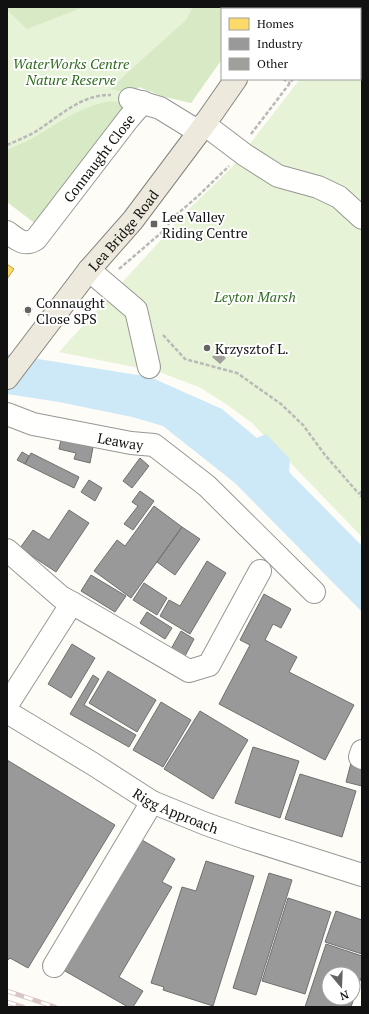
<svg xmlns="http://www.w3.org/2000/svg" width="369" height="1014" viewBox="0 0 369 1014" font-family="'PT Serif',serif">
<rect width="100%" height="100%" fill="#fdfcf7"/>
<path fill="#e7f3d7" d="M7,7H259L257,9H222V59L191,103L162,96L139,87L36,224L7,202Z
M355,7H362V537L252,423L226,404L199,387L159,372L59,352L188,210L232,167L300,79H360V9H353Z"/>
<path fill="#d8eac5" d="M7,7H84L27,29L7,10Z
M193,7H259L257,9H222V59L191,103L162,96L139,87L133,94L111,89L128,72L186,20Z
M111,101L126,104L36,224L7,202V150C17,145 28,141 38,135C61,121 84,105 111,101Z"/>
<path fill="#cde8f7" d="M7,354L150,377L222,409L257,438L266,434L290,459L289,472L362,546V612L235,483L163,426L132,417L59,402L7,394Z"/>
<path fill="#ffd966" stroke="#b89d4c" d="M7,264L14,269L7,279Z"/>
<path fill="#999" stroke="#707070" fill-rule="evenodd" d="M62,435L94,442L90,463L74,459L76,453L59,449Z
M22,452L29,456L25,464L17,460Z
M31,453L79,477L74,488L25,464Z
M140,458L149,466L132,488L123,481Z
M89,480L102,488L95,501L81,492Z
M140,491L154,501L133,530L124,524L138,506L132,502Z
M154,506L182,527L131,598L94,571L117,540L125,546Z
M69,510L89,523L56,572L20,548L33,530L49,540Z
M182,527L200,539L175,575L157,562Z
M207,561L226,573L190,634L160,616L169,600L180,606Z
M91,575L126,596L115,612L81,591Z
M144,583L167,598L157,615L133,600Z
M264,594L291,609L281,628L273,624L265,640L297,657L289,672L354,705L325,760L219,704L250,645L240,640Z
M147,612L172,628L165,639L140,623Z
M181,631L194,639L185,656L171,649Z
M72,644L95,658L71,698L48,684Z
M108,671L156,700L137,732L89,703Z
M93,675L99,679L84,705L136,735L129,747L70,714Z
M161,702L191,720L163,767L133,750Z
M200,711L248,740L213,799L164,769Z
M253,747L299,761L280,818L235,803Z
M7,760L115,825L28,968L10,958L7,961Z
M351,763L362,766V786L346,782Z
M300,774L356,791L342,837L285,819Z
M135,836L175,859L162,882L172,887L119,977L143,991L133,1007H128L58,967Z
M206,861L254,876L213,1006L163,990L164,987L151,983L182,887L196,891Z
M269,873L292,880L256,995L233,988Z
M288,898L331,912L305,994L262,981Z
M336,911L362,920V954L325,942Z
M326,944L362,956V975L351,1007H305ZM329,974H353V998H329Z"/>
<path fill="#a19f9c" d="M28,305L33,309L29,316L23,311Z
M218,351L226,358L220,364L212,357Z"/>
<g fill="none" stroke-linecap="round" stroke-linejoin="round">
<g stroke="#979795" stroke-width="24">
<g id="minor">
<path d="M130,99L160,108L199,132"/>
<path d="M204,124L245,155L278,176L318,187L339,197L362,218"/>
<path id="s1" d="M7,232C17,239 24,247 36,239L129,118L143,102"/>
<path d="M89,270L136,310L149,367"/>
<path id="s2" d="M7,414L33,424L131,443L154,445L207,486L314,592"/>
<path d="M7,550L61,597L72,603"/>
<path d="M7,705L72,603L189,671L209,665L260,571"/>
<path id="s3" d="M7,712L93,764L152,802L206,824L246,838L362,875"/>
<path d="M362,751L360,757L362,758"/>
<path d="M54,966L152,802"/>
</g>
</g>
<g stroke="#858482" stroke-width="24">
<g id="major">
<path d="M286,9L287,7"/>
<path id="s4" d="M7,378L89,270L133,220L199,132L236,79"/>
</g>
</g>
<path stroke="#b9b9b8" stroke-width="2.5" stroke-dasharray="4 2" stroke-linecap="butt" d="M283,79L290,83
M251,134L293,79
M7,145C16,141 26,137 35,132C59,117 81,94 111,95
M119,269L161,233L176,215L197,197L229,166
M163,335L185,359L237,373L281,404L303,425L325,455L359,494
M362,491L359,494L362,497"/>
<use href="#minor" stroke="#fffffe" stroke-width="22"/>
<use href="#major" stroke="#ede9dc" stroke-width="22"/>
<g stroke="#d9c6c7" stroke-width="4.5">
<path id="rail" d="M7,991L55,1007
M7,1002L23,1007"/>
</g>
<use href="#rail" stroke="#fff" stroke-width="3" stroke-dasharray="9" stroke-linecap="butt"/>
</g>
<g fill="#646362" stroke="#fff" stroke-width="1.5">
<rect x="150" y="220" width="8" height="8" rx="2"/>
<circle cx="28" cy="310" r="4"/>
<circle cx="207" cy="348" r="4"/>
</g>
<g text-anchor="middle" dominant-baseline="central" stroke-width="4" stroke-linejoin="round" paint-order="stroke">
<g font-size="14" font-style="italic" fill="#2f6b1f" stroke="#fff">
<text x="71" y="63">WaterWorks Centre<tspan x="71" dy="16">Nature Reserve</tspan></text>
<text x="255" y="296">Leyton Marsh</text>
</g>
<g font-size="14" fill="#111" stroke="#fff">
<text stroke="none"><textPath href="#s1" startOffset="135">Connaught Close</textPath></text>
<text stroke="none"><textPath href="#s4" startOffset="188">Lea Bridge Road</textPath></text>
<text stroke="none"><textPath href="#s2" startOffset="117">Leaway</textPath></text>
<text stroke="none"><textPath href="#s3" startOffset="196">Rigg Approach</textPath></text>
</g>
<g font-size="14" fill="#111" stroke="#fff" text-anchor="start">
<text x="162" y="216">Lee Valley<tspan x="162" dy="16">Riding Centre</tspan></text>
<text x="36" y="302">Connaught<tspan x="36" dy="16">Close SPS</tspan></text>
<text x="215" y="348">Krzysztof L.</text>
</g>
</g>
<rect width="369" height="1014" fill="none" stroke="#111111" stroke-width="16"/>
<rect x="221" y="8" width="140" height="72" fill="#ffffff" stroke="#a0a0a0"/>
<rect x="229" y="18" width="20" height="12" fill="#ffd966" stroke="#a0a0a0"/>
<text x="257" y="28" font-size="12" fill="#111111">Homes</text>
<rect x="229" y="38" width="20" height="12" fill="#999999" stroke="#a0a0a0"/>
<text x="257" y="48" font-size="12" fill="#111111">Industry</text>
<rect x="229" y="58" width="20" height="12" fill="#a19f9c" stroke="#a0a0a0"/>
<text x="257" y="68" font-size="12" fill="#111111">Other</text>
<g transform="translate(341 986) rotate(161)"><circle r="19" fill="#ffffff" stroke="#a0a0a0"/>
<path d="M0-3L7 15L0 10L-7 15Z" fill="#646362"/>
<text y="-6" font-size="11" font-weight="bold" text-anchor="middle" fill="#111111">N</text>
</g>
</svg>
